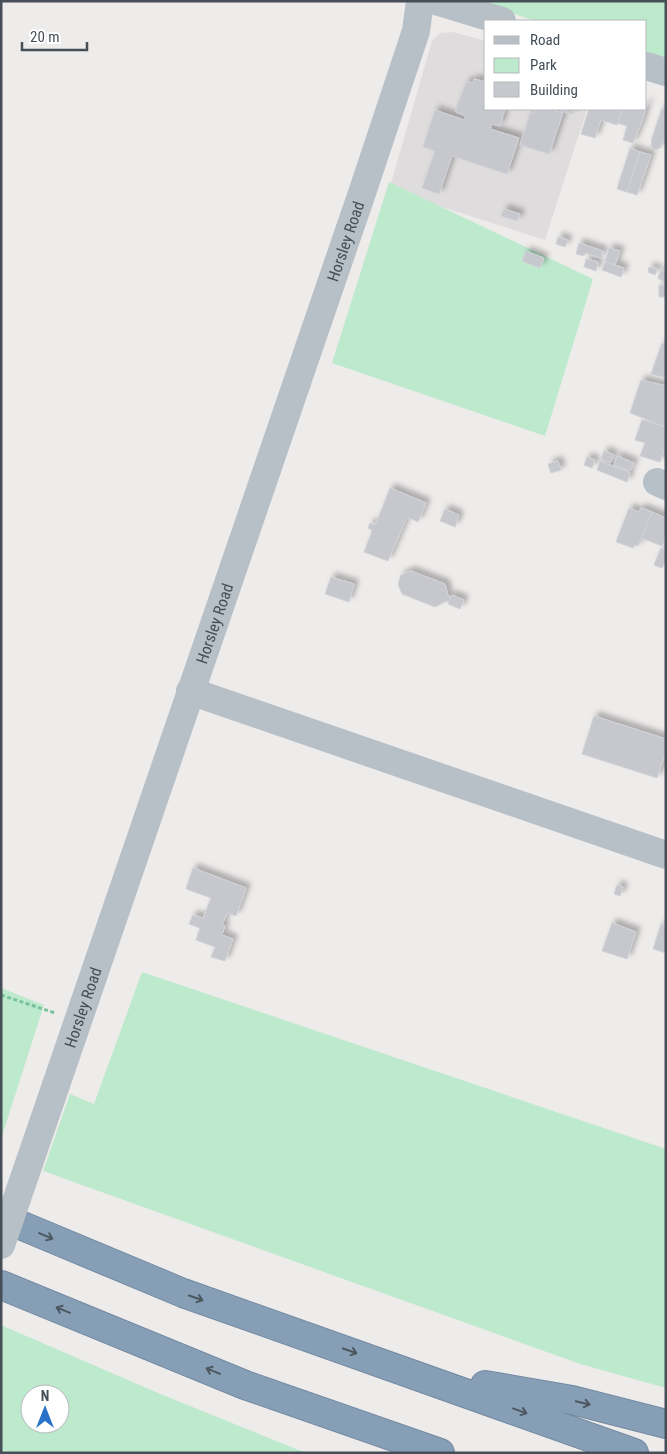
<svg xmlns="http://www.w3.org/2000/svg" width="667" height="1454" viewBox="0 0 667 1454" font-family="'Roboto Condensed',sans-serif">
<defs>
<filter id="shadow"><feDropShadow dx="4.5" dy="-4.5" stdDeviation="2.5" flood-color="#0004"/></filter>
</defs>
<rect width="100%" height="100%" fill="#eeebeb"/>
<path fill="#dfdcdd" d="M453,32L486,41V109H587L545,240L389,190L432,41L440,33Z"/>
<path fill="#bde9cd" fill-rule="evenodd" d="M477,1H666V62L646,55V21H535Z
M389,182L593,279L545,436L332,363Z
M142,972L666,1149V1388L580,1364L43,1171L70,1094L94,1104Z
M1,988L44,1005L1,1139Z
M1,1325L158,1393L306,1453H1ZM30,1394H60V1424H30Z"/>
<path fill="#c6c8ce" stroke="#d0d2d7" filter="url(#shadow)" d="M474,79L486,82V109H505L500,126L492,124L490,129L519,138L507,174L452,156L439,194L422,188L435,151L423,147L435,110L464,120L466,116L456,112L457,105L467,81L473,83Z
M646,103H648L641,124L633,143L623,140L627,126L618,123L623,109H646Z
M662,108L666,109V143L663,142L660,148L655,150L651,146L652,138Z
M535,109H551L563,113L549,154L520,145L530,113L534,114Z
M561,109H574L572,114L561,111Z
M589,109L599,110L623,109L617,125L601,120L595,138L581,134Z
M630,148L640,152L627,192L617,189Z
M640,152L651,155L637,195L627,192Z
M504,209L520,214L517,221L501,216Z
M558,237L568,240L565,247L556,244Z
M579,243L603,251L601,258L585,253L584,256L576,254Z
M609,248L620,251L615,265L605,262Z
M526,251L544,258L540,268L522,261Z
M586,259L598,262L596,271L584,267Z
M605,262L624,268L621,277L602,270Z
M649,267L657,269L655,275L648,272Z
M661,270L666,272V283L658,278Z
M659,285H666V297H659Z
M662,343L666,344V378L651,374Z
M641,380L666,386V427L630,413Z
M642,420L666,427V450L664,449L660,462L640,456L645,443L635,440Z
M604,451L614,455L610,463L601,459Z
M617,456L634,463L630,471L614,465Z
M587,457L595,460L592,468L584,465Z
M558,461L561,470L551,473L548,464Z
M600,461L630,473L627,482L597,470Z
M390,488L426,503L418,522L407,517L388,561L364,552L371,534L372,530L368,528L370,523L374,525L377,521Z
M629,508L639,512L641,508L652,512L638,546L635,545L633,548L616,542Z
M445,509L459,515L455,527L440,521Z
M652,512L666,518V538L662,546L641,538Z
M661,548L666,550V559L662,568L654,565Z
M411,571L445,584L448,596L451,598L449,602L446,601L435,607L402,594L398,584L401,575Z
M331,577L354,584L349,602L325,594Z
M452,595L464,600L460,609L448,604Z
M594,716L666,739V751L657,778L582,754Z
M193,868L246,888L236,916L227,913L222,925L225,926L222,935L233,939L225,961L211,957L215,947L196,940L200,928L189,924L193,915L203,918L211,898L186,889Z
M617,885L623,887L620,896L614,894Z
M612,923L636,932L627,959L602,951Z
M661,924L666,926V953L653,949Z"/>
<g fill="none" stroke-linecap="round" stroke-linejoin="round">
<g stroke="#738aa2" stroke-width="30">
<path id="highway" d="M1,1217L183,1293L634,1453
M1,1285L245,1385L440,1453
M485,1385L572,1400L666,1424"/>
</g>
<path stroke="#78c39d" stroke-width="3" stroke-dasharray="4 2.5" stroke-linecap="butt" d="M1,995L55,1013"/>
<g stroke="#b8c0c7" stroke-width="28">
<path d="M436,1L502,21"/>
<path d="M646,66L666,72"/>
<path d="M657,482L666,486"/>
<path d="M190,691L666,855"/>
<path id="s1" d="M56,1085L363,190L416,31L420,1"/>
</g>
<use href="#highway" stroke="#879fb6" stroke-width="28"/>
<path stroke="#b8c0c7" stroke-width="28" d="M1,1245L56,1085"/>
</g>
<defs><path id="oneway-shaft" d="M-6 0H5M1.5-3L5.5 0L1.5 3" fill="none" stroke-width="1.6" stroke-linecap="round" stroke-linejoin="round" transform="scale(1.25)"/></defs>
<g stroke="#4c5760">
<use href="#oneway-shaft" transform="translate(46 1236) rotate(23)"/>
<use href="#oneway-shaft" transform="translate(196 1298) rotate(19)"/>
<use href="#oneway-shaft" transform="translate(63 1310) rotate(-158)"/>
<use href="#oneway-shaft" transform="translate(350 1351) rotate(19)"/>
<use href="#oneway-shaft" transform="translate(213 1371) rotate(-158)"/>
<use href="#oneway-shaft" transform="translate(583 1403) rotate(14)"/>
<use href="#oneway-shaft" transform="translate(520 1411) rotate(20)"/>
</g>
<g text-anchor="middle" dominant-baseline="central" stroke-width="4" stroke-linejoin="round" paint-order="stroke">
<g font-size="16" fill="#464f57" stroke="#fff">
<text stroke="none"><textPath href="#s1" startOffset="892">Horsley Road</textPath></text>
<text stroke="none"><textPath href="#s1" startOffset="488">Horsley Road</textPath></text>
<text stroke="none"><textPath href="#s1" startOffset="82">Horsley Road</textPath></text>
</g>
</g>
<rect width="667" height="1454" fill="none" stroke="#464f57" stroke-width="5"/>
<rect x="484" y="20" width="162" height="90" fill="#ffffff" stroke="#b5b9bc"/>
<rect x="494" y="36" width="25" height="8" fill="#b8c0c7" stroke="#b5b9bc"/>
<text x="530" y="45" font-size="15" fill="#464f57">Road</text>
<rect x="494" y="58" width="25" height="15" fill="#bde9cd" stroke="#b5b9bc"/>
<text x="530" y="70" font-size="15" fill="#464f57">Park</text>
<rect x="494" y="82" width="25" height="15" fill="#c6c8ce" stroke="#b5b9bc"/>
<text x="530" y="95" font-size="15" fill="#464f57">Building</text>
<g transform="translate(45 1409)"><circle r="24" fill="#ffffff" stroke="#b5b9bc"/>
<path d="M0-4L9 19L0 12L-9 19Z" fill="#2a72c9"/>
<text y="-8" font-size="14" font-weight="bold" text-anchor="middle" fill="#464f57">N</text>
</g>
<path d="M22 42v8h65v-8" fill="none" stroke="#464f57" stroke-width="2.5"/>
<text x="30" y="42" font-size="15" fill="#464f57" stroke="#ffffff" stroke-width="4" paint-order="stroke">20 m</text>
</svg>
